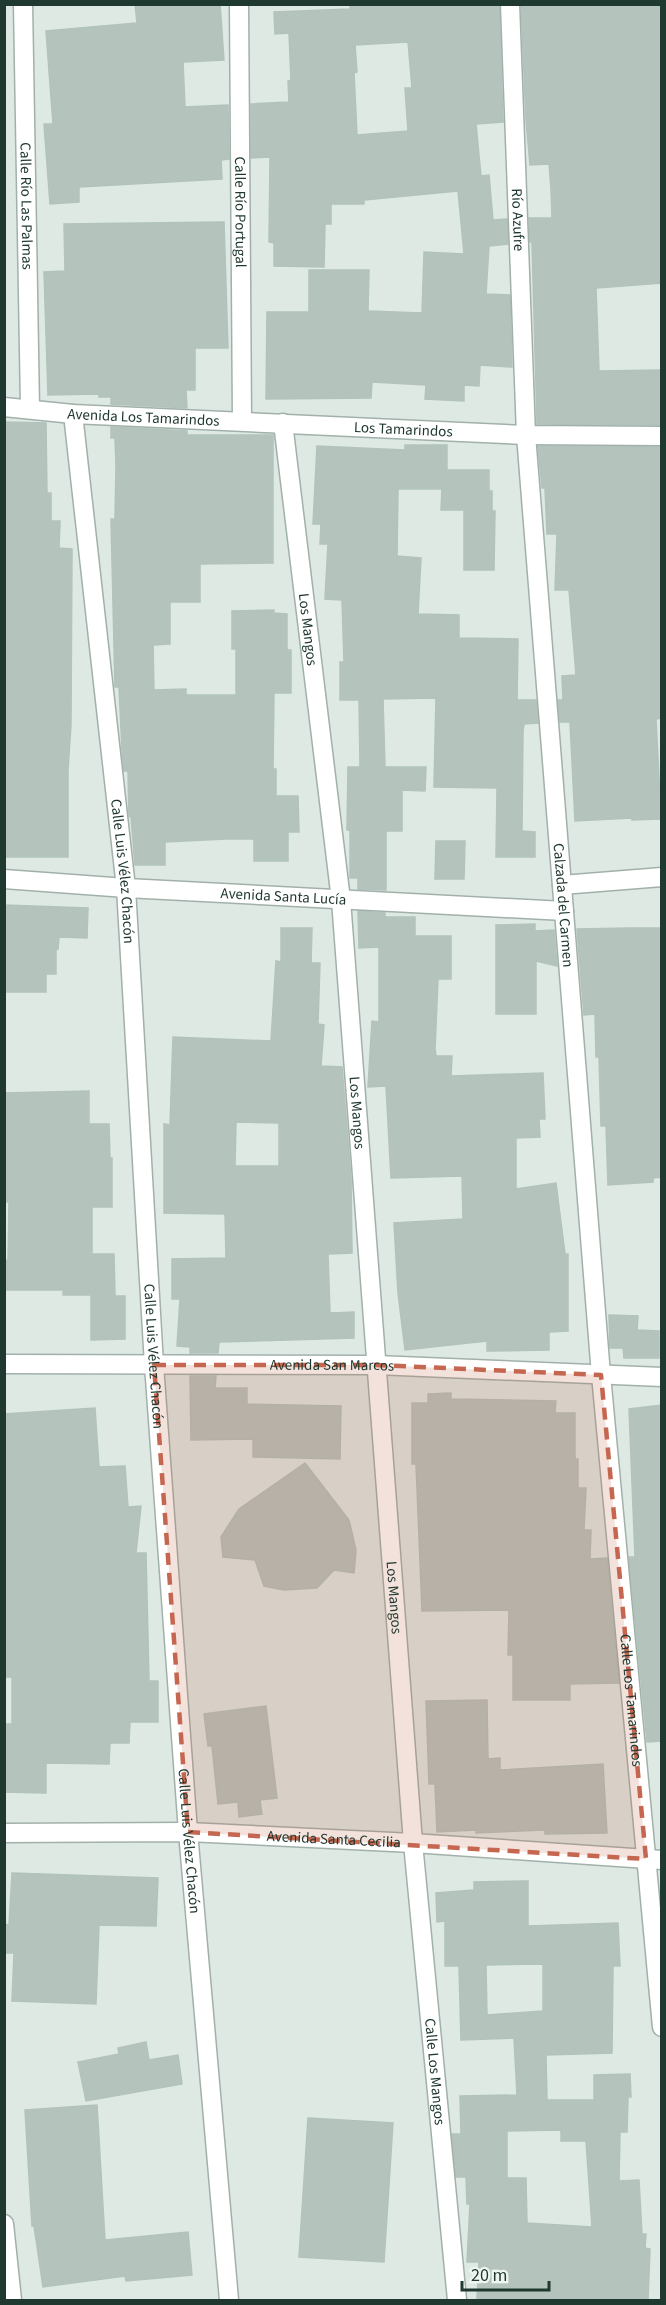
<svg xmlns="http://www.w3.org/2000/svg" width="666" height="2305" viewBox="0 0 666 2305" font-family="'Source Sans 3',sans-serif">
<rect width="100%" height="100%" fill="#dee9e4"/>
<path fill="#b4c4bd" stroke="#b1c3ba" stroke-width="1.5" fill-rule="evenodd" d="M135,4H220L224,60L183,62L185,107L228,105L229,159L221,160L222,179L79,187V202L50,204L44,124H53L46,31L137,23Z
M350,4H499L503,122L476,124L481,176L489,175L493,220L507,219L508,244L489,246L486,294L510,295L512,367L480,365L479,386L464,385V401L425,399L426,385L372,382L371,398L266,399L267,312H309V270H369L368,311L422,313L424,252L464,254L458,191L364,200V204H331V224H325L324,267L274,266V243L269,242L270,157L251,158V104L289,102L288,81L291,80L289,33L275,34L274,12L350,9ZM408,42L412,88H405L408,131L357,135L354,73L357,72L355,45Z
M521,4H662V283L596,288L599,371L662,370V425L537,424L532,242H530L529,218H552L551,189L549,164L530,165L526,120Z
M224,222L228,348H195V390H186L187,408L111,404V397H99V394L48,395L44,272L65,271L64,224Z
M4,422L46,423L47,493H51V521H60L59,548L72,549L71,725L68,770V857H4Z
M111,427L187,431V435H273V563L200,564V602H170V644L153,645L154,690L186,689V695H236V649H232V611L274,610V613L287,614V650H291V693H274L273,769H276V796H298L299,832H288V861H254V839H226L165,842V865H135L131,817L129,816L128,771H124L122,750L119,687H115L111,519H115L116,466L115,438H111Z
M405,445H447V470H489V491H492V511H495L494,570H464V510H441L442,489H398L397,556L421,558L418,614L459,615V638L518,639L517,700H536L538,723L524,724L523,731L522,831L535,832V857H496L497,788L434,787L436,698L383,699L385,767H426L425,791L402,790V831H386V890L358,889V878H350V830H347L348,767H360L359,700H340V662H344L342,600L325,599L328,544H320L321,524H313L317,446L405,450Z
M538,446L662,447V718L656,719L661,819L632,820V818L575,821L570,722H560L558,700H563L562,676L576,675L569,590H555L557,534H547L545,488H542Z
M436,841H465L464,879H435Z
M4,905L88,908L87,938L59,937L58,949H56V974H46V992H4Z
M358,911L385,913V917H415V936H451V979H438L435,1049L436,1056H452L451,1076L543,1073L545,1119H539L540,1137L516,1138V1189L556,1183L565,1254H568V1331L549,1332V1350L487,1351V1341L405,1350L398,1293L394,1223L463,1219L462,1176L391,1178L386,1086L368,1087L372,1021L379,1022V947L359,948Z
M535,924V931L554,930L557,966L536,961V1014H496V925Z
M281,928H312L311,963H320L318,1024L324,1025L321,1066L342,1067L351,1179L352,1253L328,1254L330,1313L354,1312V1338L219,1342L218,1353H190V1347L177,1346L180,1299H172V1259L226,1258L225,1214L164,1213V1124L170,1125L173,1037L271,1041L276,961L281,962ZM236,1122L279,1123V1166H235Z
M629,928H662V1177L653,1178V1182L608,1185L606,1126H601L599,1057H596L595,1014L584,1015L577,929Z
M89,1091V1124H109L110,1158H112V1207H92V1254H114L115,1296H125V1339L91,1340V1295H63V1290H4V1261L8,1260L9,1202H4V1093Z
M609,1315L638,1316L637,1330L659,1331V1358H624L623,1348H610Z
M190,1376H216L215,1388H247V1404L341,1406L340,1459L253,1457V1439L191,1440Z
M451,1393V1399L556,1401L555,1413H575V1459H578V1488H586L584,1530H591L590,1559L607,1558L619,1683L570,1684V1700H513V1655H508L509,1610L422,1611L416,1464H412V1403H428V1394Z
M662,1405V1741L647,1742L629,1557H635L629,1409Z
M95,1408L99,1467L125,1466L128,1507L141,1506L136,1553H146L149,1681H158V1722H130L129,1743H110L109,1764L46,1763V1793L4,1792V1724H12V1677H4V1414Z
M305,1463L349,1520L356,1550L354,1573L334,1570L317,1588L284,1590L264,1586L255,1560L223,1557L221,1537L239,1509Z
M487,1700L488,1759L500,1758V1770L603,1764L607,1833L545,1834V1830L476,1833V1830L437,1832L435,1784H429L426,1701Z
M266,1706L277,1798L260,1800L262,1814L239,1817L238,1802L218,1804L212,1746H208L204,1714Z
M12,1873L158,1878L156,1926L99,1925L96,2004L12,2001L14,1953H4V1924L9,1925Z
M528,1881V1926L618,1923L620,1966H613L612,2053L546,2055L547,2100H594V2075L630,2074L631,2097H628L627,2132H620L619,2181L639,2180L642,2234H646L645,2248L650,2249L648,2301H518L477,2298L479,2262H467L470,2204H467L466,2177H456L452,2134H461L460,2096L517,2095L514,2038L461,2040L459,1966H445V1921L437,1922L436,1893L474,1890V1882ZM543,1964V2011L487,2015L486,1965ZM561,2130V2141H586L592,2227L527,2223L526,2178H507V2131Z
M146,2042L149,2060L178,2055L182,2084L86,2101L78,2062L119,2054L118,2048Z
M97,2105L105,2240L188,2232L192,2275L126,2281L125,2276L43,2287L34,2226H32L25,2110Z
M308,2118L393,2123L384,2262L299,2257Z"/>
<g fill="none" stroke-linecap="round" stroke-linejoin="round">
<g stroke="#a1b1aa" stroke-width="21">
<g id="minor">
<path id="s1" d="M23,4L30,408"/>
<path id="s2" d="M239,4L242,420"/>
<path id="s3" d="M510,4L526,435L601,1375L662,2027"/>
<path id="s4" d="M4,407L73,414L526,435L662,436"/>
<path id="s5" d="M73,414L126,888L154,1365L188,1832L229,2300"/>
<path id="s6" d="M283,423L341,900L413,1843L457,2300"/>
<path id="s7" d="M4,879L126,888L564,911"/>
<path d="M562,885L662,877"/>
<path id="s8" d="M4,1364L376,1365L662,1377"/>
<path id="s9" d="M4,1833L188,1832L413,1843L662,1860"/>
<path d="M4,2224L12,2300"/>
</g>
</g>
<use href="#minor" stroke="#fff" stroke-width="18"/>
</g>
<path fill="#c56750" fill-opacity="0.2" stroke="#c56750" stroke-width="4.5" stroke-dasharray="12 8" stroke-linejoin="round" d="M154,1365H376L601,1375L646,1859L188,1832Z"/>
<g text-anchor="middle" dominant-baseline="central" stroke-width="4.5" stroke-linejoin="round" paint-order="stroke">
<g font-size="15" fill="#203930" stroke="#eef6f2">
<text stroke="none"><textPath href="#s1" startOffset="202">Calle Río Las Palmas</textPath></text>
<text stroke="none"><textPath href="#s2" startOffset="208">Calle Río Portugal</textPath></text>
<text stroke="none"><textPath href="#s3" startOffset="216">Río Azufre</textPath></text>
<text stroke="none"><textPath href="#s4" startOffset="140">Avenida Los Tamarindos</textPath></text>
<text stroke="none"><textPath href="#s4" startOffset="400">Los Tamarindos</textPath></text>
<text stroke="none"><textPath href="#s6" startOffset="208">Los Mangos</textPath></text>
<text stroke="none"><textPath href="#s5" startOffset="460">Calle Luis Vélez Chacón</textPath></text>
<text stroke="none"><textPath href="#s7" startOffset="280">Avenida Santa Lucía</textPath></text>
<text stroke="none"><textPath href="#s3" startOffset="903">Calzada del Carmen</textPath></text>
<text stroke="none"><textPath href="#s6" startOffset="694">Los Mangos</textPath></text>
<text stroke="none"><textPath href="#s5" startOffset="946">Calle Luis Vélez Chacón</textPath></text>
<text stroke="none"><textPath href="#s8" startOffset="328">Avenida San Marcos</textPath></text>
<text stroke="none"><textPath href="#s6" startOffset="1180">Los Mangos</textPath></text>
<text stroke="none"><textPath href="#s3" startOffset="1701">Calle Los Tamarindos</textPath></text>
<text stroke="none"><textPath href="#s9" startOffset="330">Avenida Santa Cecilia</textPath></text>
<text stroke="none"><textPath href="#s5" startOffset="1432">Calle Luis Vélez Chacón</textPath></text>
<text stroke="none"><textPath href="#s6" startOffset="1656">Calle Los Mangos</textPath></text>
</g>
</g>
<rect width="666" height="2305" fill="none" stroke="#203930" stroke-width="12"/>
<path d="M462 2281v9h87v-9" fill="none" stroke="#203930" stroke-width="3"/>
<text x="471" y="2281" font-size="18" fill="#203930" stroke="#eef6f2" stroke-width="4.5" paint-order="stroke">20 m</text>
</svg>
